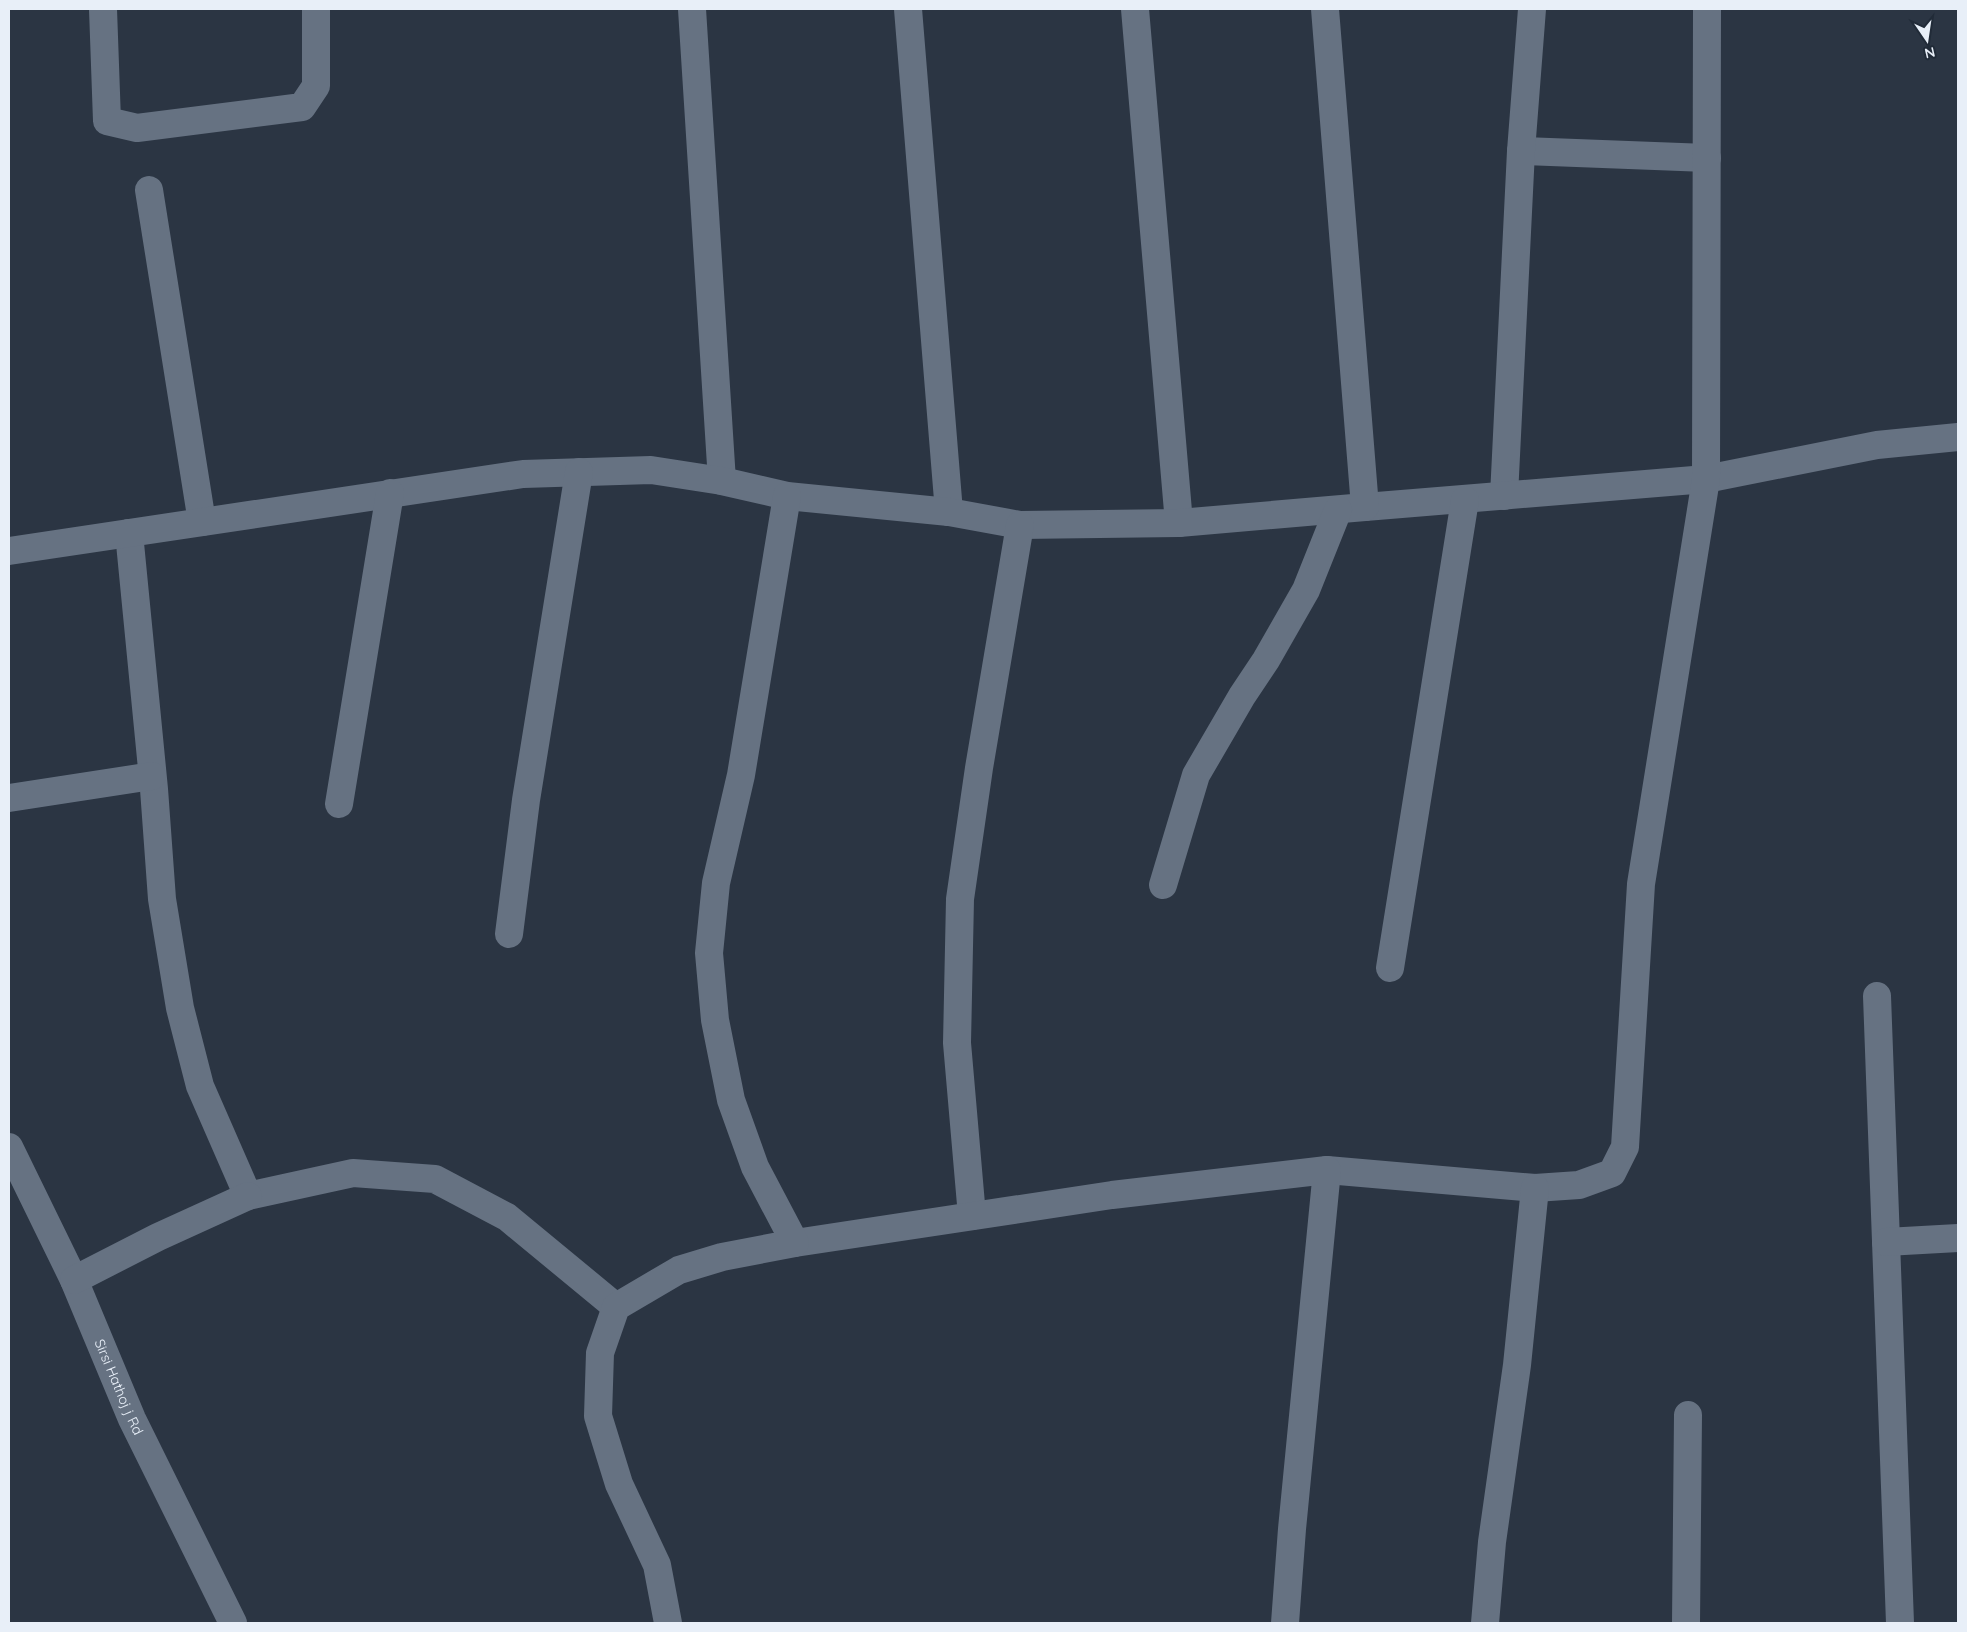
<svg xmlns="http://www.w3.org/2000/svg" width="1967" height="1632" viewBox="0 0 1967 1632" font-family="Quicksand,sans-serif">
<rect width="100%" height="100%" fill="#2b3543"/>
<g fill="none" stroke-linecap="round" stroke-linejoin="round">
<g stroke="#667282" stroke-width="28">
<path d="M103,9L107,121L137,128L302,107L316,86V9"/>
<path d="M692,9L722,481"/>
<path d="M908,9L949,512"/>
<path d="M1135,9L1179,523"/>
<path d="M1521,151L1707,158"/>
<path d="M149,190L202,522"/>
<path d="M1504,496L1521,151L1532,9"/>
<path d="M1365,507L1706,479L1877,445L1958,437"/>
<path d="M129,533L154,789L162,899L180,1008L200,1086L248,1196L353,1173L435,1179L507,1217L616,1307"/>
<path d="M9,551L523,474L651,470L722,481L787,496L949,512L1020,525L1179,523L1365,507L1325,9"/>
<path d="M9,798L152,776"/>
<path d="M339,804L390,493"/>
<path d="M1163,885L1196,775L1242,696L1266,660L1306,590L1338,510"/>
<path d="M509,934L526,800L579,472"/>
<path d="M1390,968L1465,500"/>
<path d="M1877,996L1900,1623"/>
<path id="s1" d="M9,1147L74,1280L132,1419L233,1623"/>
<path d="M1327,1170L1535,1188L1579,1185L1612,1173L1625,1147L1641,884L1706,479L1707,9"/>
<path d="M972,1216L957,1043L960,899L979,768L1020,525"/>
<path d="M1886,1242L1958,1238"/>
<path d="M795,1243L1112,1195L1327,1170L1292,1529L1285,1623"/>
<path d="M74,1280L158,1237L248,1196"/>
<path d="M668,1623L657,1565L619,1484L598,1416L600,1353L616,1307L679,1270L722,1257L795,1243L755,1167L731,1100L715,1020L709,953L716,883L741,775L787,496"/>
<path d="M1485,1623L1492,1542L1517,1365L1535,1188"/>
<path d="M1686,1623L1688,1415"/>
</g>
</g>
<g text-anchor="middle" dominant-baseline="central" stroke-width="4.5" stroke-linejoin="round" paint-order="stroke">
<g font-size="14" fill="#e8eff8" stroke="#212b38">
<text stroke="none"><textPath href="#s1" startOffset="264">Sirsi Hathoj j Rd</textPath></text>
</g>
</g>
<rect width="1967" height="1632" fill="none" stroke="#e8eff8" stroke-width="20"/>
<g transform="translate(1927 40) rotate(167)" stroke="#212b38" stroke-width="4" paint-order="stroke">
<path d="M0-4L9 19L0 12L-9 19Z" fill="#e8eff8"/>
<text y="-8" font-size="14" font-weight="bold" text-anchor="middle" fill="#e8eff8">N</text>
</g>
</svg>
